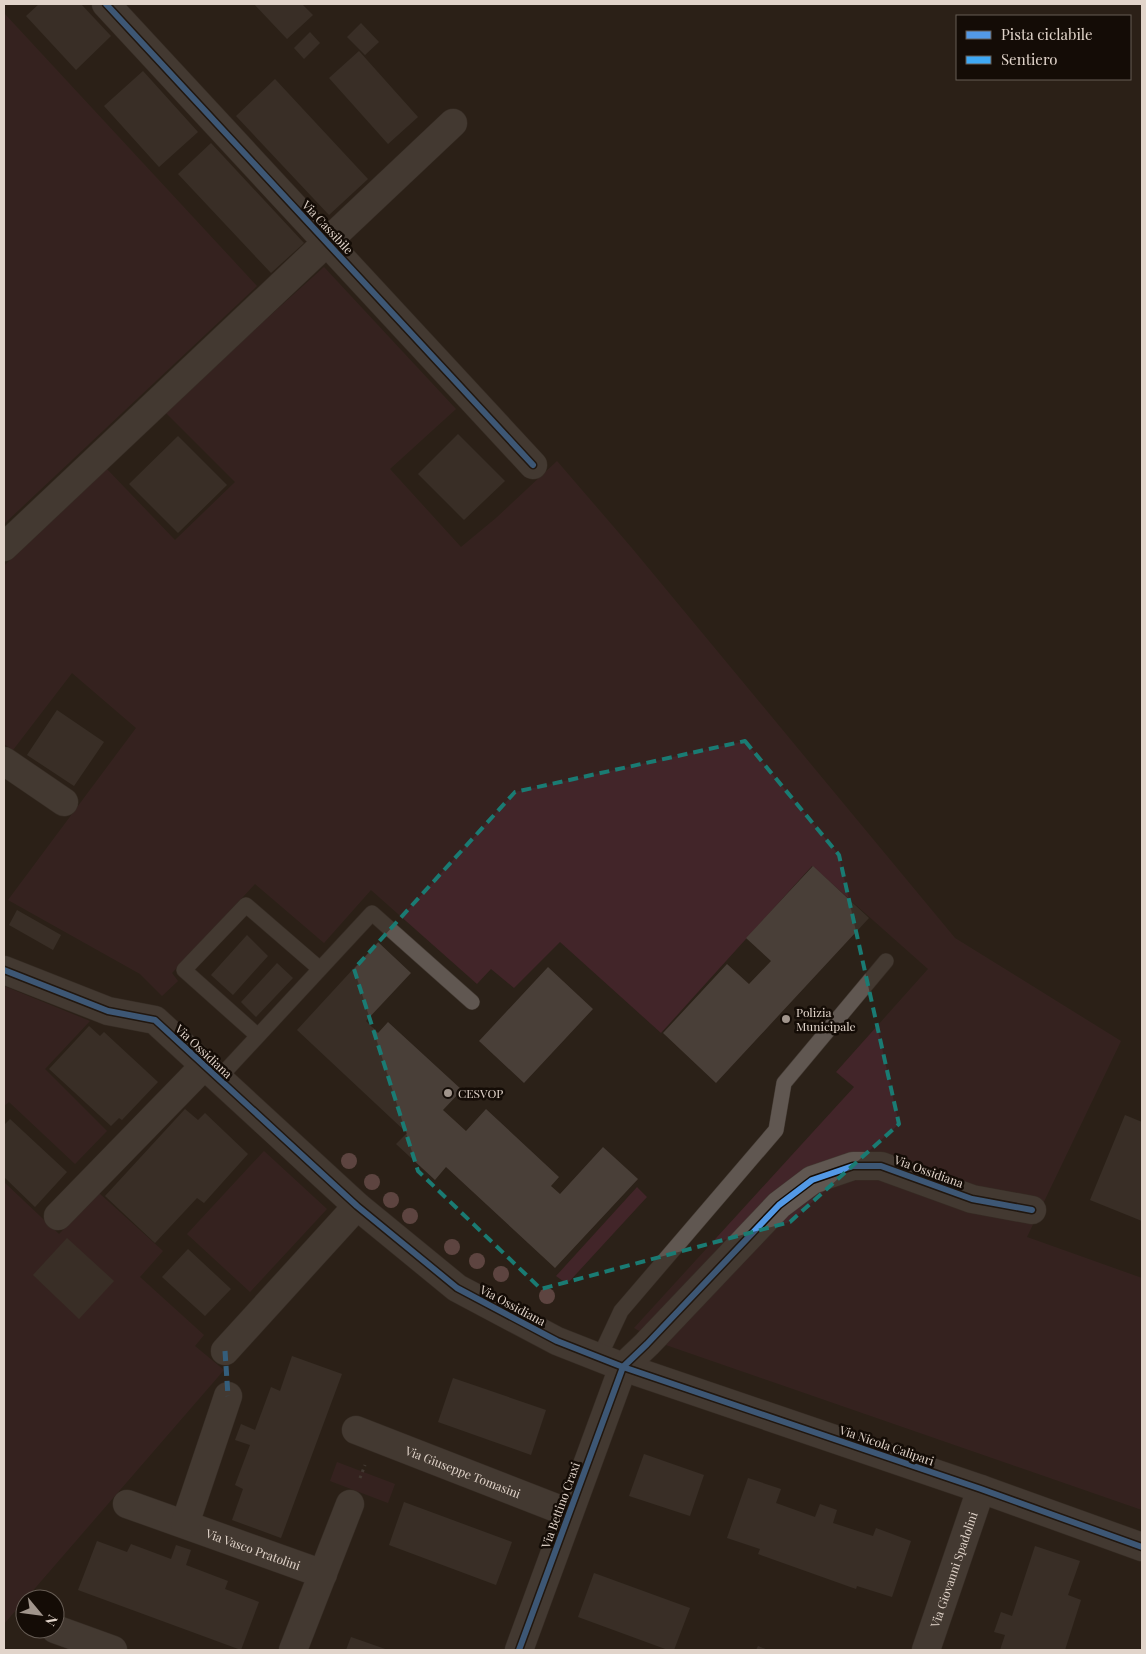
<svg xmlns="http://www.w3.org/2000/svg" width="1146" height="1654" viewBox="0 0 1146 1654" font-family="'Playfair Display',serif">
<rect width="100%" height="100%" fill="#2b2118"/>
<path fill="#422529" d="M4,13L257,286L4,524Z
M324,267L456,409L390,469L461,547L496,518L557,461L631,547L955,938L1121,1041L1027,1237L1142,1278V1510L663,1344L634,1328L854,1087L836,1072L928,969L812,866L661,1033L560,942L514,988L491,969L477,984L371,890L324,943L255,884L172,973L178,981L162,996L140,974L8,900L136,728L72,673L13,750L4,744V566L104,466L175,540L235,482L164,411Z
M4,986L90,1021L45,1069L107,1131L75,1164L9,1102L4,1106Z
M264,1151L327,1209L250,1292L187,1234Z
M4,1182L59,1234L99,1193L163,1251L140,1277L204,1335L195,1346L224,1370L4,1624Z
M637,1187L647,1197L567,1284L556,1276Z
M337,1462L395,1484L388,1503L330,1481Z"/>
<path fill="#493f38" d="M39,4H81L111,36L76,70L26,16Z
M254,4H302L313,15L287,39Z
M361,23L379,42L365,55L347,37Z
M310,32L320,43L304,59L294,48Z
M359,51L418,117L388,144L329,78Z
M143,71L198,132L159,167L104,106Z
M275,79L368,179L329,215L236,116Z
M211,143L304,243L271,273L178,174Z
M458,434L505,481L464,520L418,474Z
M178,436L227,485L178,533L129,484Z
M57,710L104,742L74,786L27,755Z
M813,866L869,918L716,1083L663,1033L727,964L749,984L771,961L746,938Z
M17,910L61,935L53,950L9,925Z
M247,935L268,956L233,995L211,975Z
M378,942L411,973L366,1021L378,1033L388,1022L462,1090L443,1110L466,1131L486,1109L559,1177L551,1186L560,1194L603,1147L638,1179L555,1268L446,1167L435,1180L396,1144L407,1133L297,1030Z
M277,963L293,978L256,1017L241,1002Z
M548,967L593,1009L524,1083L479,1041Z
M89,1026L100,1036L104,1032L158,1082L122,1120L119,1118L111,1126L49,1069Z
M185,1109L198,1120L205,1113L248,1154L204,1203L197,1198L155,1243L105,1196Z
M1125,1115L1142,1122V1221L1090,1200Z
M10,1119L67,1172L35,1207L4,1177V1125Z
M67,1238L114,1281L79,1319L33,1275Z
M188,1249L231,1289L205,1316L162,1277Z
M292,1356L342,1374L281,1538L232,1520L243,1489L235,1485L250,1445L235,1440L241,1424L255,1430L271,1387L280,1391Z
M453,1378L546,1410L531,1455L438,1422Z
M644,1454L704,1475L690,1516L629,1496Z
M748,1478L781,1489L776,1503L815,1517L820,1504L837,1510L833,1523L873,1536L876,1528L911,1541L892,1597L857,1586L856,1589L758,1554L760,1549L727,1538Z
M404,1502L512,1542L496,1585L389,1545Z
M97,1541L127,1552L131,1544L171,1559L176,1545L191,1550L186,1565L228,1581L225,1589L259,1602L241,1650L78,1590Z
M1035,1546L1080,1561L1068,1595L1081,1600L1065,1650H1000L1005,1635L994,1632L1001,1612L1012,1616Z
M594,1573L690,1608L674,1650H668L578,1617Z
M351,1637L388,1650H346Z
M758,1646L768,1650H756Z"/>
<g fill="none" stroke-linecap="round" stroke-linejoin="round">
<g stroke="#443b34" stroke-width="16">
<path id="lane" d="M258,1036L184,970L246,905L320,969
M218,1079L372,913L472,1002
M599,1358L621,1311L776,1130L784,1083L886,961"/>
</g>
<g stroke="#443b34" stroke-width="29">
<g id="street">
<path d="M106,4L533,465"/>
<path d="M4,547L453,123"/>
<path d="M4,761L64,802"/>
<path d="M4,970L108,1011L155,1020L357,1206L457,1288L557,1341L623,1367L981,1489L1142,1547"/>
<path d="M58,1216L204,1066"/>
<path d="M225,1351L357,1206"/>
<path id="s1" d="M356,1430L569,1513"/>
<path id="s2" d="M127,1504L323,1574"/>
<path d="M185,1524L228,1396"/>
<path d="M55,1629L113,1650"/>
<path d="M293,1650L350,1504"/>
<path d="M519,1650L623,1367L647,1344L779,1205L812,1180L853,1166H881L972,1199L1032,1210"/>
<path id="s3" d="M926,1650L981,1489"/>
</g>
</g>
<path stroke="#605852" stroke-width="3" stroke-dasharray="2.5 4" stroke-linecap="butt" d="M360,1478L365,1465"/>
<use href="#lane" stroke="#605751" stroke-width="15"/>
<use href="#street" stroke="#605751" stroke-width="28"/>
<path stroke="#3fa9f5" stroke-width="5" stroke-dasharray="10 5" stroke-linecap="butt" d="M225,1351L228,1396"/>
<g stroke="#140c06" stroke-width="9">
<path id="cycleway" d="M106,4L533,465
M4,970L108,1011L155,1020L357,1206L457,1288L557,1341L623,1367L981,1489L1142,1547
M519,1650L623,1367L647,1344L779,1205L812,1180L853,1166H881L972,1199L1032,1210"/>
</g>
<use href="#cycleway" stroke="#5399e6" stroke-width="6"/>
</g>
<g fill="#997072">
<circle cx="349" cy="1161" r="8"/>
<circle cx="372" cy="1182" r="8"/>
<circle cx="391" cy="1200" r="8"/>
<circle cx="410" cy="1216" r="8"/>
<circle cx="452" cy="1247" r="8"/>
<circle cx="477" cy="1261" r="8"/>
<circle cx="501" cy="1274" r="8"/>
<circle cx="547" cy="1296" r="8"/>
</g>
<path d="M0 0H1146V1654H0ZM745,741L839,855L899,1124L790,1222L541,1289L418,1171L354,969L515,792Z" fill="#2b2118" fill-opacity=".55" fill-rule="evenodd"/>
<path fill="none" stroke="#1a7b73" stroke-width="4" stroke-dasharray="10 6" stroke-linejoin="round" d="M745,741L839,855L899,1124L790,1222L541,1289L418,1171L354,969L515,792Z"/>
<g fill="#a1958c" stroke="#140c06" stroke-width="2">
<circle cx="786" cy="1019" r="5"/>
<circle cx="448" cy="1093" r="5"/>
</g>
<g text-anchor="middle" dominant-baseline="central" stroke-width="5" stroke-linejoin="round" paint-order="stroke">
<g font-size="12" fill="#e1d4ca" stroke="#140c06">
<text transform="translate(328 227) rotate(47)">Via Cassibile</text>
<text transform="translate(204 1051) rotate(43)">Via Ossidiana</text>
<text transform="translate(929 1171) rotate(20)">Via Ossidiana</text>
<text transform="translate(513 1305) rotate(28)">Via Ossidiana</text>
<text transform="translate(887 1445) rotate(19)">Via Nicola Calipari</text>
<text stroke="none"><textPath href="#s1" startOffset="115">Via Giuseppe Tomasini</textPath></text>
<text transform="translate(560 1505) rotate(-70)">Via Bettino Craxi</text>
<text stroke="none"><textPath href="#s2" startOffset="134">Via Vasco Pratolini</textPath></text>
<text stroke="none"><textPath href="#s3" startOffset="85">Via Giovanni Spadolini</textPath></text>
</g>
<g font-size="12" fill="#e1d4ca" stroke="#140c06" text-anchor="start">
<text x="796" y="1012">Polizia<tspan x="796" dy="14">Municipale</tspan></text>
<text x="458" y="1093">CESVOP</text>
</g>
</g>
<rect width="1146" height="1654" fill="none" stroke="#e1d4ca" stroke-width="10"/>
<rect x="956" y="15" width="175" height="65" fill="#140c06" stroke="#665c54"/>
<rect x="966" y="31" width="25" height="8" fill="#5399e6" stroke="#665c54"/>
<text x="1001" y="40" font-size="15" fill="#e1d4ca">Pista ciclabile</text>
<rect x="966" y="56" width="25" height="8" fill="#3fa9f5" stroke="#665c54"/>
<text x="1001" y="65" font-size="15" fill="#e1d4ca">Sentiero</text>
<g transform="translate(40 1614) rotate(119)"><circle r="24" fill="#140c06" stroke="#665c54"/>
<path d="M0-4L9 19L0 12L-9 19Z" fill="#a1958c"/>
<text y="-8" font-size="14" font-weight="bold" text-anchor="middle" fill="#e1d4ca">N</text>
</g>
</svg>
